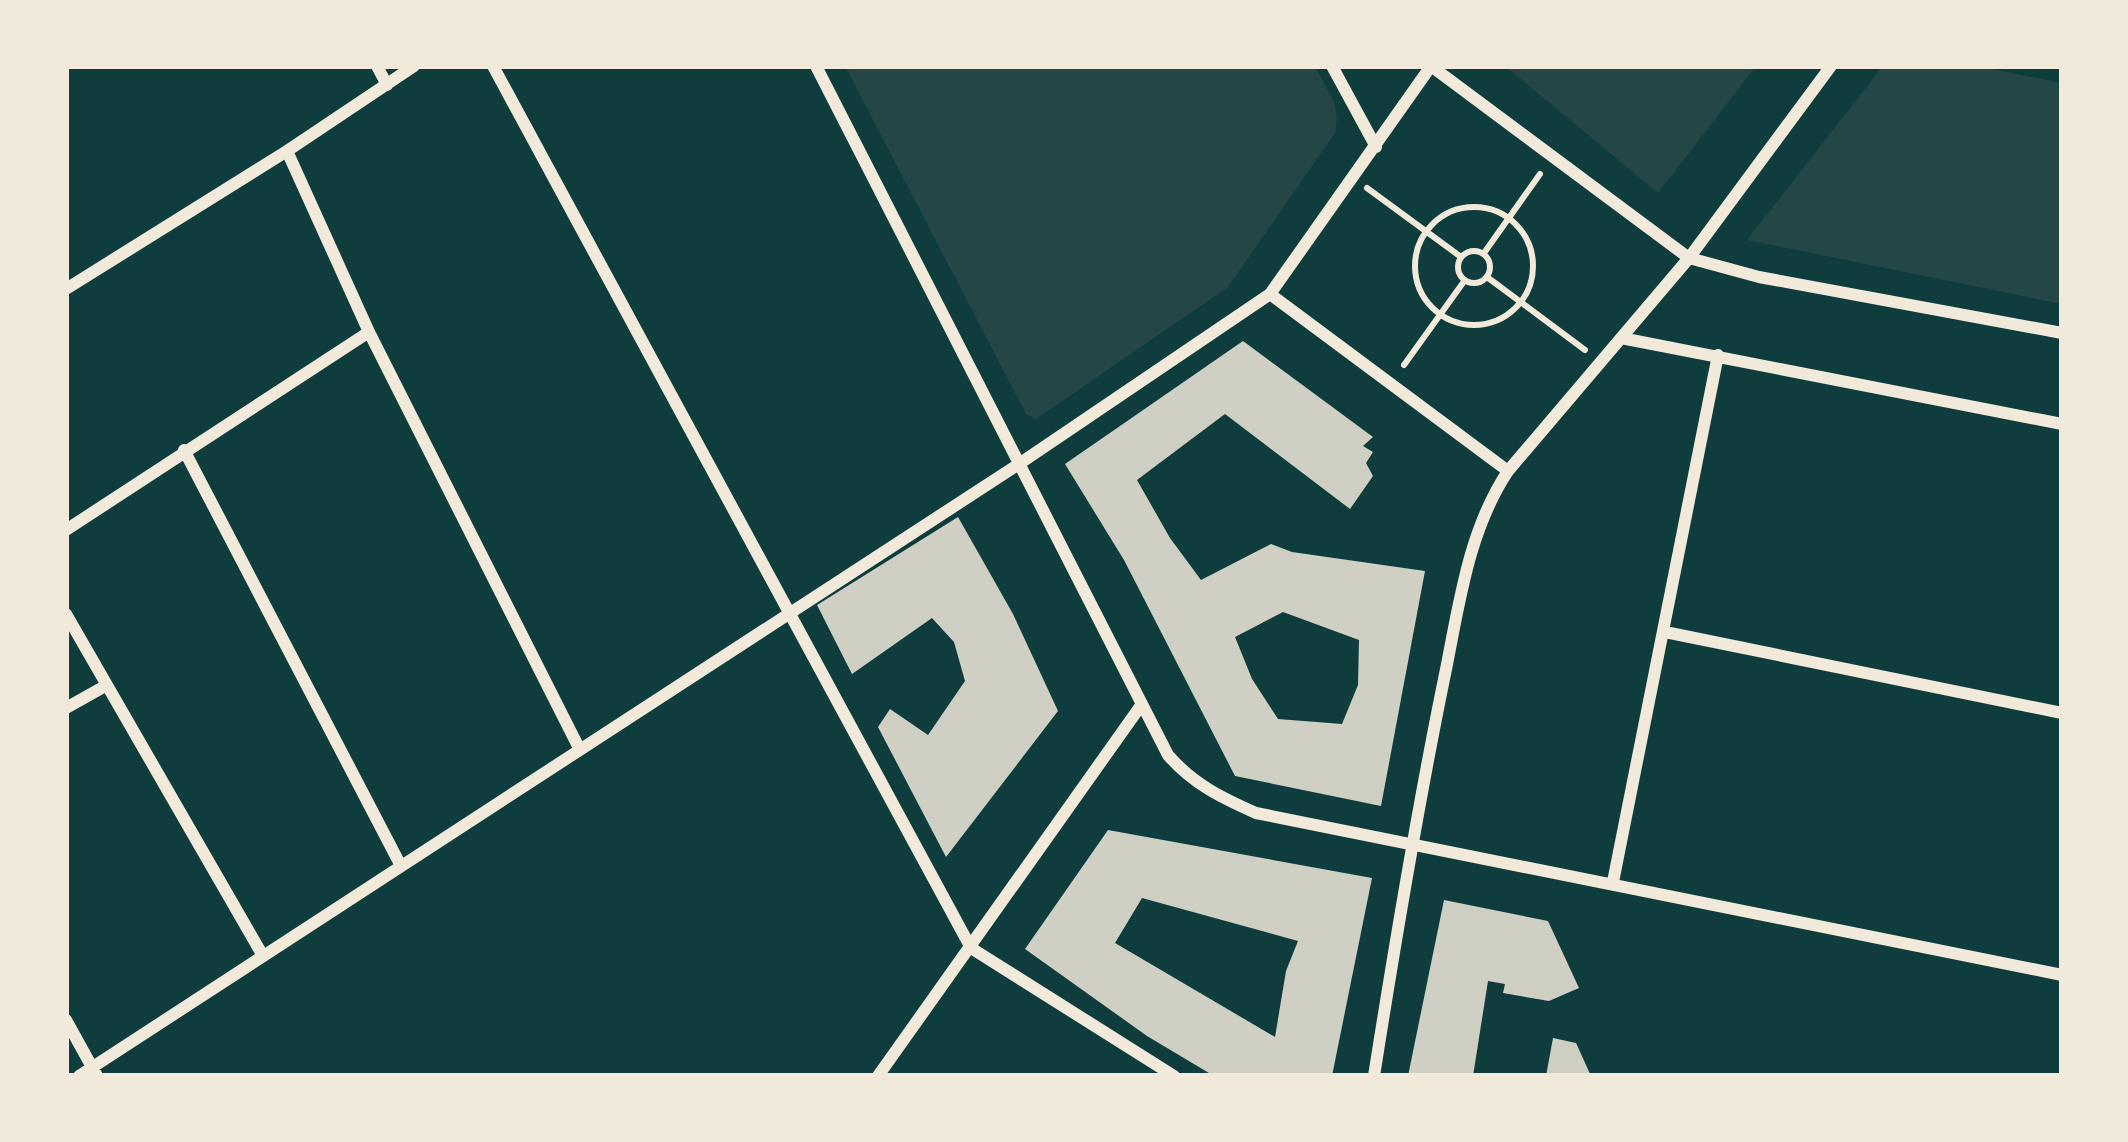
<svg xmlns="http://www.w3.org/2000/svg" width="2128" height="1142" viewBox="0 0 2128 1142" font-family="'Golos Text',sans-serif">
<rect width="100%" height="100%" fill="#0f3d3e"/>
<path fill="#244646" d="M845,66H1315L1334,102L1337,117L1335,133L1228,287L1036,419L1026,414Z
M1505,66H1756L1658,193Z
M1883,66H1976L2062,83V304L1747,240Z"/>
<path fill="#cfcfc3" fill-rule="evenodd" d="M1243,341L1373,437L1363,446L1373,452L1366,463L1373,476L1350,509L1225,414L1137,480L1170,538L1201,580L1271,544L1292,552L1425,571L1381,806L1235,776L1124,560L1065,464ZM1283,612L1359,640L1358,685L1342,724L1278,719L1252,679L1235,637Z
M958,517L1013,614L1058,711L946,857L878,727L890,709L928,735L965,681L954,642L932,618L852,674L817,605Z
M1108,830L1372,878L1332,1076H1214L1147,1036L1025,949ZM1142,898L1298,941L1286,971L1275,1037L1115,943Z
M1444,900L1548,921L1579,988L1549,1001L1503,993L1505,984L1488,981L1473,1076H1408Z
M1553,1038L1576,1043L1591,1076H1546Z"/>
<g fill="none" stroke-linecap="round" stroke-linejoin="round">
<path stroke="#f1e9da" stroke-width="6" d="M1367,188L1461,257
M1415 266a59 59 0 1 1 118 0a59 59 0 1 1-118 0Z
M1458 267a16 16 0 1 1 32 0a16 16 0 1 1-32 0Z
M1484,253L1540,174
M1487,277L1585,350
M1404,365L1465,280"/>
<path stroke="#f1e9da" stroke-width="12" d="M377,66L387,85
M493,66L971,948L1174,1076
M816,66L1168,755C1193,784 1222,798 1256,813L2062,975
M1332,66L1376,147
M1431,66L1689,258L1759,277L2062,333
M1431,66L1270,294L1508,471
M66,289L287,151L414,66
M369,332L580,750
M1621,338L2062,424
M184,450L401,866
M66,530L369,332L287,151
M66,614L263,956
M1665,632L2062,713
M66,708L107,685
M1613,882L1718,355
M66,1020L97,1076
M79,1076L1019,464L1270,294
M878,1076L1142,704
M1374,1076C1395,943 1417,811 1444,679C1459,607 1467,533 1508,471L1689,258L1831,66"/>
</g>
<rect width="2128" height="1142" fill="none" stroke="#f1e9da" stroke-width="138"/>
</svg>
